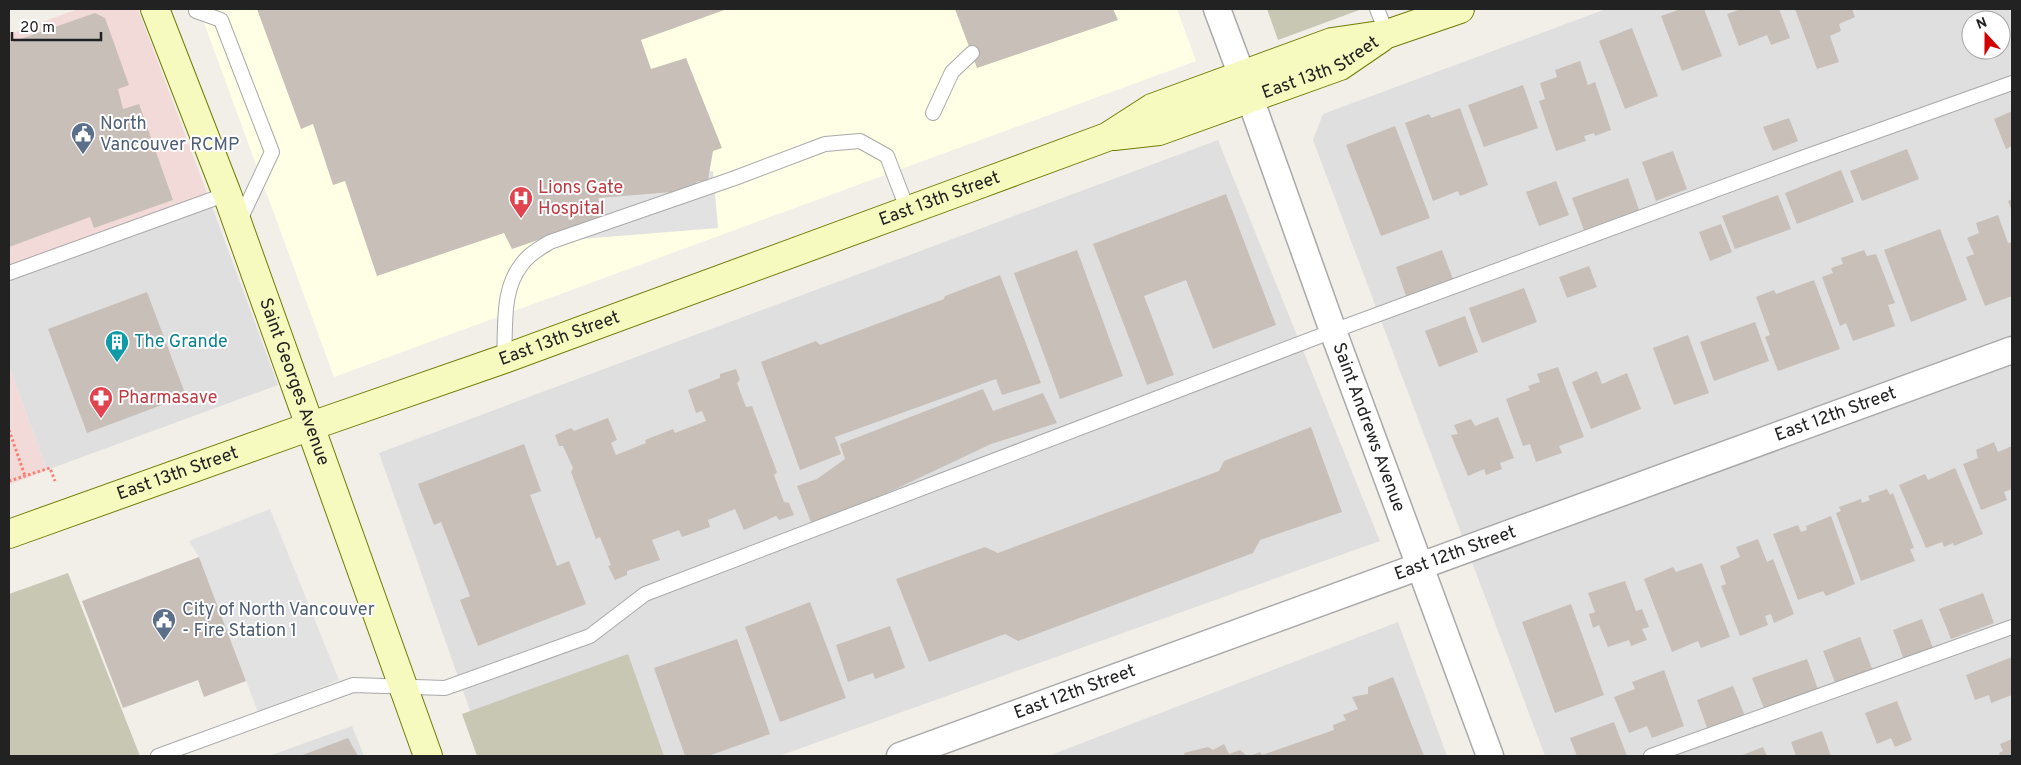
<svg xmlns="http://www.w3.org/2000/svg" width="2021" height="765" viewBox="0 0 2021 765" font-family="Overpass,sans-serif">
<rect width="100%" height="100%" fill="#f2efe9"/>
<path fill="#e0dfdf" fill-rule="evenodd" d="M1606,9H2012V756H1545L1313,140L1323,114ZM1971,20H2001V50H1971Z
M1218,140L1380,541L779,756H486L379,453Z
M207,193L278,385L47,470L9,367V267Z
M1398,622L1447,756H1048Z
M352,726L364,756H269Z"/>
<path fill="#f2dad9" d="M78,9H138L207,193L9,267V34Z
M9,367L47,470L9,485Z"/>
<path fill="#ffffe5" d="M199,9H1177L1196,61L334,377Z"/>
<path fill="#c7c7b4" d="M1267,9H1362L1278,40Z
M68,573L140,756H9V594Z
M628,654L664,756H477L462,714Z"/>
<path fill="#e2e2e2" d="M713,171L718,228L568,240L594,184Z
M270,509L339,680L258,712L199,557L189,541Z"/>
<path fill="#c7bfb8" d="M257,9H727L641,40L651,69L686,58L722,148L713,151L708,180L696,182L697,190L598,198L605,217L512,249L504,233L377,276L345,181L333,185L313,124L301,129Z
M955,9H1113L1118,20L977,68Z
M1681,9H1704L1722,56L1682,71L1661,16Z
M1741,9H1779L1790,38L1771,45L1767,35L1739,46L1727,14Z
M1795,9H1852L1855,17L1839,24L1841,31L1830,36L1839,62L1817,69Z
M95,13L105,18L129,85L118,89L123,109L139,104L173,200L94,228L90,217L9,247V43Z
M1632,28L1658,96L1625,109L1599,41Z
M1580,61L1588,85L1595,82L1611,130L1595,136L1594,133L1584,136L1586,141L1556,151L1539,101L1545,99L1540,83L1557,77L1555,70Z
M1523,85L1538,128L1484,147L1468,105Z
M1460,108L1488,185L1460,196L1458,191L1433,201L1405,123L1429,114L1431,118Z
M2012,111V146L2006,149L1994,119Z
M1789,118L1798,141L1773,151L1763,127Z
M1395,126L1430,218L1381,236L1346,145Z
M1907,149L1919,179L1862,201L1850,171Z
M1673,151L1687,189L1656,201L1642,162Z
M1841,170L1854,202L1797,224L1785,193Z
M1628,178L1639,210L1584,230L1572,198Z
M1556,181L1569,215L1539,226L1526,192Z
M1226,194L1276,325L1213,349L1186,280L1144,296L1174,375L1147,385L1093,244Z
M1778,195L1791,229L1735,249L1722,216Z
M2012,199V212L2008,201Z
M1998,215L2008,243L2012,242V296L1985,306L1966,257L1974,254L1967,238L1979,233L1976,223Z
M1721,224L1732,252L1710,261L1699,232Z
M1940,229L1967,300L1911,322L1884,250Z
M1077,250L1123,376L1060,399L1014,273Z
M1442,250L1453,279L1406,296L1396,267Z
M1864,250L1867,256L1876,254L1895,303L1888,305L1895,326L1853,341L1846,323L1840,326L1822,277L1833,273L1831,268L1843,264L1841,258Z
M1589,266L1597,287L1567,298L1559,277Z
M1000,275L1041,383L1002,395L996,379L835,437L841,454L800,470L761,362L816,341L820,345L944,299L945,296Z
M1814,280L1840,349L1778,371L1765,337L1770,335L1756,297L1774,290L1776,294Z
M1524,288L1537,322L1482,343L1469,308Z
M147,292L186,396L87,433L48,329Z
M1465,316L1478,352L1439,367L1425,331Z
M1755,322L1769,361L1714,381L1700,342Z
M1688,335L1709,393L1674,405L1653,348Z
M1558,367L1584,437L1559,446L1562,453L1536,462L1530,444L1523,446L1506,399L1530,390L1528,386L1540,382L1537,374Z
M736,369L740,380L737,383L746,407L752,406L777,472L774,475L784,502L789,503L794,515L779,520L776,516L744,530L735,509L708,520L710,527L682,537L679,530L652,540L660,560L627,571V575L615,580L608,566L611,565L600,537L596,539L571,472L573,468L563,446H559L555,435L571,428L574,431L608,418L617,440L611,443L616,455L646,443L645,440L673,429L675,433L706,421L702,411L696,413L688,390L720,378V374Z
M1597,371L1602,384L1627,373L1641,409L1591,429L1572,382Z
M983,389L993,411L1043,393L1057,423L991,444L862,505L812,525L797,486L817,479L845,459L840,444Z
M1498,417L1514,458L1500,463L1502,469L1486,475L1484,469L1468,476L1451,435L1458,434L1454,425L1471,419L1475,426Z
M1311,427L1342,512L1260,540L1253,553L1018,641L1005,634L929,662L896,579L985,547L998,553L1219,471L1224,461Z
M1994,442L1998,452L2012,446V489L2004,492L2007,500L1981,510L1963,464L1978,458L1976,450Z
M524,444L541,491L530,495L557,566L569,561L586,604L478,646L460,600L470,596L441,522L434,525L418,484Z
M1955,468L1983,534L1954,546L1953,543L1944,547L1942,542L1926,548L1899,485L1925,474L1928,480Z
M1887,489L1890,495L1893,493L1914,548L1910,549L1915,561L1861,581L1836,513L1841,511L1839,507L1861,499L1862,503L1870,500L1868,496Z
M1831,516L1855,584L1826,596L1823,591L1798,600L1773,534L1798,525L1801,532L1807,530L1806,526Z
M1758,539L1767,562L1773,559L1794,614L1774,623L1771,614L1765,616L1768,625L1740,636L1721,586L1726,584L1720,566L1740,557L1736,547Z
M199,557L246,681L204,697L198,680L123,708L82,601Z
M1702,563L1730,637L1701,648L1698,641L1672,652L1644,579L1673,567L1676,572Z
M1625,581L1636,611L1642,609L1649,627L1642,629L1647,640L1631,646L1629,640L1608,647L1599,625L1593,628L1589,614L1595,612L1588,593Z
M1983,593L1994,623L1951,639L1939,609Z
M810,602L846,698L780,722L745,627Z
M1571,604L1604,695L1555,713L1522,622Z
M1922,619L1933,648L1904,660L1893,630Z
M890,626L905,668L875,679L873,673L848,682L836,645Z
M1860,637L1873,671L1836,685L1823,651Z
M737,639L770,734L708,756H685L654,668Z
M2012,657V695L1991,703L1989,695L1975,700L1966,675Z
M1807,659L1819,692L1765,711L1752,678Z
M1664,670L1684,726L1652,738L1647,726L1629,733L1614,697L1635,689L1632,682Z
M1393,677L1424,756H1250L1260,752L1262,755L1334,730L1333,725L1346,720L1343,715L1358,709L1352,697L1368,694V687Z
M1733,686L1745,716L1708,730L1697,700Z
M1897,701L1912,740L1895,747L1891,738L1877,744L1865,713Z
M1614,722L1627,756H1577L1570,738Z
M1822,731L1831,756H1796L1791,742Z
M348,738L358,756H300Z
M2012,739V756H2000L1999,753L2003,751L2000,744Z
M1224,744L1229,754L1240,750L1247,756H1185L1184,753L1208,747L1213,750Z
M1763,747L1767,756H1740Z"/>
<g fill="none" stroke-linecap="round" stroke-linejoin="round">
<g stroke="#a9a9a9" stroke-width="16">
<path id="lane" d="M1377,9L1387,34
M196,11L221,20L272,152L239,222
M933,113L952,72L972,53
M9,273L227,194
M504,359C506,328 501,290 522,264C529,254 540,248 550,242L735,178L825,144L860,141L887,156L908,211
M158,756L353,685L445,688L590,636L645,594L1333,331L1799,159L2012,83
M1651,756L2012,627"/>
</g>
<g stroke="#a9a9a9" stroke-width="29">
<g id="street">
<path d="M1217,9L1242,76"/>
<path id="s1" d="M1250,98L1333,331L1490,756"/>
<path id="s2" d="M900,756L2012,350"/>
</g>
</g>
<g stroke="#707d05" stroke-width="30">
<g id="secondary">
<path id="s3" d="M155,9L227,194L428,756"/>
<path id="s4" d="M1114,136L1159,131L1340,66L1381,38"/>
<path id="s5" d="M9,534L311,426L504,359L969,188L1107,137L1152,108L1332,42L1387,34L1460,9"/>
</g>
</g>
<path stroke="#fa8072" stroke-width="3" stroke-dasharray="2.5 2.5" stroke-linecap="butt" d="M9,430L25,476
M9,481L50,468L55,481"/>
<use href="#lane" stroke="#fff" stroke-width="14"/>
<use href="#street" stroke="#fff" stroke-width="26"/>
<use href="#secondary" stroke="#f7fabf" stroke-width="28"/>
</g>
<defs>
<g id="civic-pin" transform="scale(1.25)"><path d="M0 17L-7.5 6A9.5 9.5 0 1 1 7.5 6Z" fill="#5c6f8a" stroke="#fff"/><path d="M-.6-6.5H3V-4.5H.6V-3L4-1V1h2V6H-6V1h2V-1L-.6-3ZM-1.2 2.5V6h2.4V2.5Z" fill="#fff"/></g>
<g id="hospital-pin" transform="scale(1.25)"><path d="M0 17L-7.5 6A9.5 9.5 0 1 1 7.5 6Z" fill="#e0444e" stroke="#fff"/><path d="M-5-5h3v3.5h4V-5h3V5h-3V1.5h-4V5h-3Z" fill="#fff"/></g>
<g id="building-pin" transform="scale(1.25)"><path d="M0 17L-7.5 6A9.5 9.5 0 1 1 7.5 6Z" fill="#0f9aa8" stroke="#fff"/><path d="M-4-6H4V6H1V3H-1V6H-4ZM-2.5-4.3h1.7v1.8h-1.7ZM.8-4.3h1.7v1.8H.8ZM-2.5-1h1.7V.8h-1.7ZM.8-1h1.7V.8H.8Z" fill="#fff"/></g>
<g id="pharmacy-pin" transform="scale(1.25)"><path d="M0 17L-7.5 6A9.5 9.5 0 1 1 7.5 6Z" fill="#e0444e" stroke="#fff"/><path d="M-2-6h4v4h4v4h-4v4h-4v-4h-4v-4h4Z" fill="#fff"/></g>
</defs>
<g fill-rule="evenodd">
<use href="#civic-pin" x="83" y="134"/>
<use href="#hospital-pin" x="521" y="198"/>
<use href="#building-pin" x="117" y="342"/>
<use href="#pharmacy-pin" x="101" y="398"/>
<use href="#civic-pin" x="164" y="620"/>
</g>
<g text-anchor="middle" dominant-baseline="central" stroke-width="4" stroke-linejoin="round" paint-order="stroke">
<g font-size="18" fill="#222" stroke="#fff">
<text stroke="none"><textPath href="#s4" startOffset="219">East 13th Street</textPath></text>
<text stroke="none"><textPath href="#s5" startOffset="989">East 13th Street</textPath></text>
<text stroke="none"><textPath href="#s5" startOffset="584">East 13th Street</textPath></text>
<text stroke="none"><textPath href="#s3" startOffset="398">Saint Georges Avenue</textPath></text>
<text stroke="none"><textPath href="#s2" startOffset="996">East 12th Street</textPath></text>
<text stroke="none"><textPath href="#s1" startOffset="350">Saint Andrews Avenue</textPath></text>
<text stroke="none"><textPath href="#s5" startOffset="179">East 13th Street</textPath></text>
<text stroke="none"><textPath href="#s2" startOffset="591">East 12th Street</textPath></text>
<text stroke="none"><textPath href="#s2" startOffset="186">East 12th Street</textPath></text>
</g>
<g font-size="18" fill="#4e5e75" stroke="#fff" text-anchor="start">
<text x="100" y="124">North<tspan x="100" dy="21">Vancouver RCMP</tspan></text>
<text x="182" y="610">City of North Vancouver<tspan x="182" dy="21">- Fire Station 1</tspan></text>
</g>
<g font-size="18" fill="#be3a42" stroke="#fff" text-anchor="start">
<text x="538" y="188">Lions Gate<tspan x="538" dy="21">Hospital</tspan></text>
<text x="118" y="398">Pharmasave</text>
</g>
<g font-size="18" fill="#0d838f" stroke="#fff" text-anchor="start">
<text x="134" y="342">The Grande</text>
</g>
</g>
<rect width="2021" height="765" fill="none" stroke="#222222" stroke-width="20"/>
<g transform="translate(1986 35) rotate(339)"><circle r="24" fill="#ffffff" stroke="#a7a7a7"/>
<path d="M0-4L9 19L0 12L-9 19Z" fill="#d40000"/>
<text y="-8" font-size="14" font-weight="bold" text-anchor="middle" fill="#222222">N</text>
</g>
<path d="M12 32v8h89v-8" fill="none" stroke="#222222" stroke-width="2.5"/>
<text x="20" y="32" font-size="15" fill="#222222" stroke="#ffffff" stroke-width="4" paint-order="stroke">20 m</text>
</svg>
